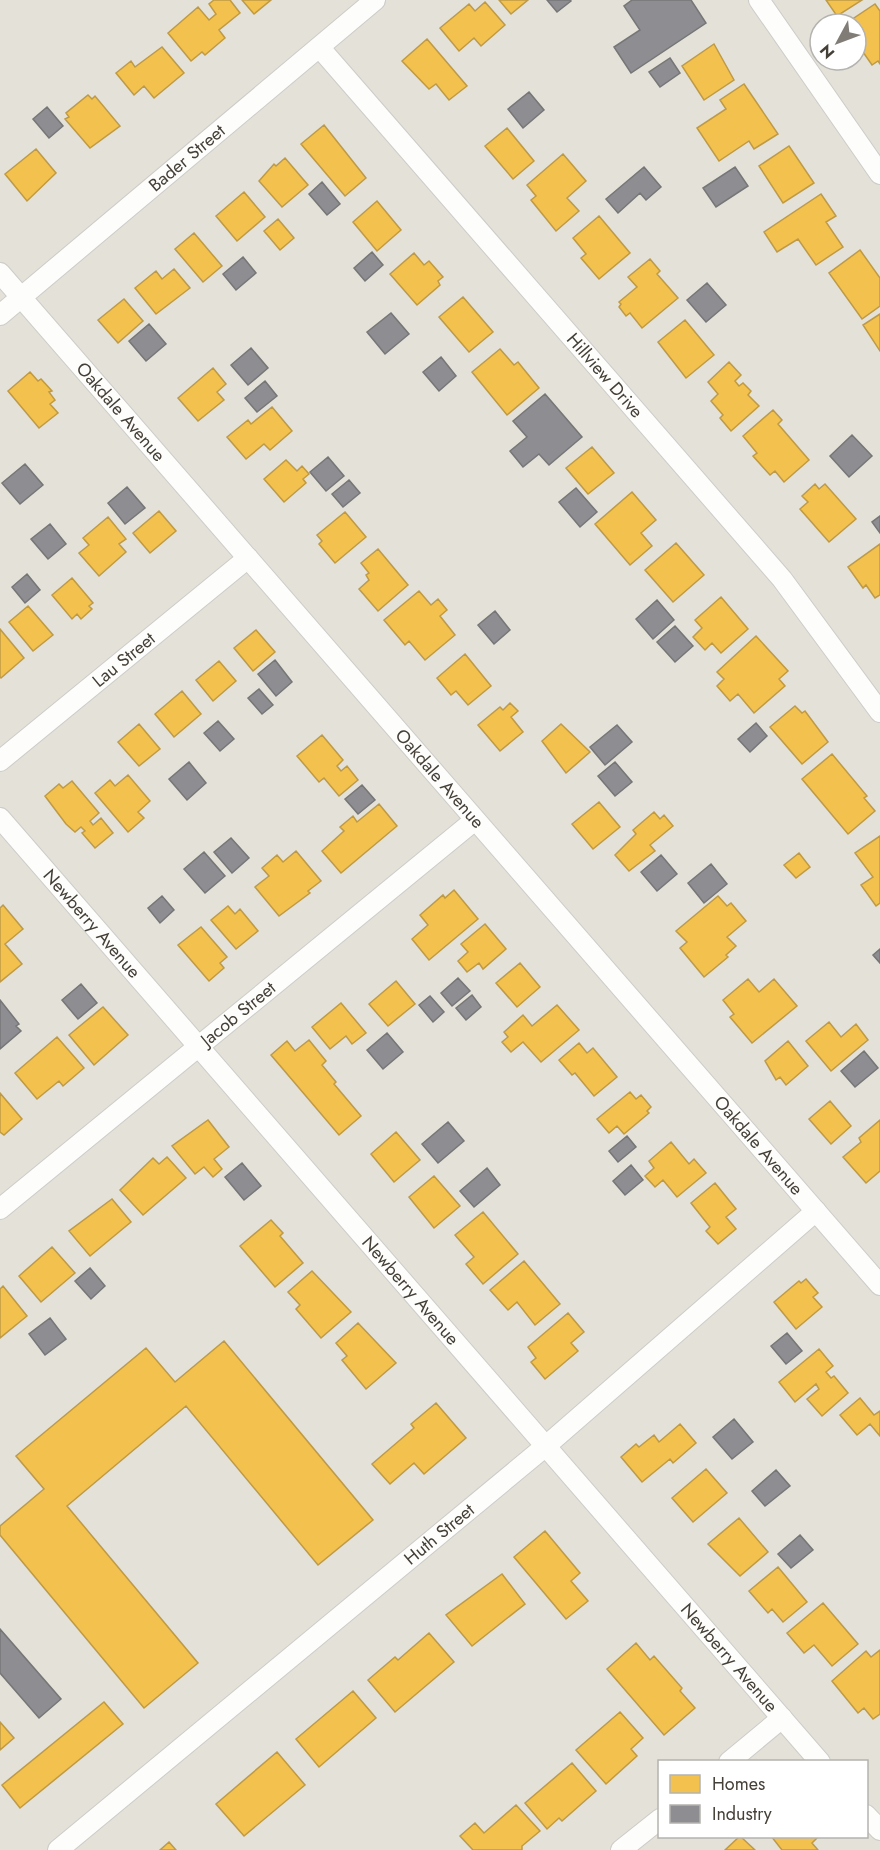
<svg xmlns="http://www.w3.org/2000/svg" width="880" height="1850" viewBox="0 0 880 1850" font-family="Jost,sans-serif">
<rect width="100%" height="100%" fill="#f0efea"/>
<path fill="#e3e1d8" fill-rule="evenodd" d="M0,0H880V1850H0ZM820,24H856V60H820ZM660,1762H866V1836H660Z"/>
<path fill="#f2c14e" stroke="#be9a47" stroke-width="1.5" d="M214,0H230L240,13L219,30L225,38L205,55L202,52L191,61L168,33L198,7L209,20L216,14L209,4Z
M242,0H271L254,14Z
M499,0H528L511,14Z
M826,0H862L837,16Z
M485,2L505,25L481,46L474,38L459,51L440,28L469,4L475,11Z
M875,4L880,11V64L878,61L872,65L856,42V24H845Z
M427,39L467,86L449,100L436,84L429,89L402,61Z
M714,44L734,80L704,100L682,66Z
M162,47L184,73L154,98L144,86L134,95L116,73L131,61L135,67Z
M744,84L778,134L754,149L749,141L719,161L697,128L726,109L720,100Z
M88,95L92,99L95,96L120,126L90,148L65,119L69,117L66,113Z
M324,125L366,178L345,196L301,144Z
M507,128L534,161L513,179L485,146Z
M789,146L814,183L783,203L759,166Z
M36,149L56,173L27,201L5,174Z
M563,154L586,181L567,198L579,211L556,231L531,200L536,196L527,185Z
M285,158L308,185L282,207L259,181L274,164L276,166Z
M244,192L265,217L237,241L216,216Z
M821,194L836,216L826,222L843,247L816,265L798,239L777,252L764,232Z
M377,201L401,230L377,251L353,222Z
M599,216L630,253L599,279L581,258L586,254L573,238Z
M278,219L294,238L280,250L264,231Z
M194,233L222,266L203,282L175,249Z
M860,250L880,278V306L862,319L829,273Z
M414,253L424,265L429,261L443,277L438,281L440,285L417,305L390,274Z
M650,259L660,271L657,274L678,298L642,328L630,313L626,316L619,307L621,304L619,302L637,287L628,277Z
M174,269L190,288L156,314L135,288L156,271L162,279Z
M463,297L493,332L469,352L439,317Z
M124,299L143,321L118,343L98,320Z
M880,314V351L863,325Z
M685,320L714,355L686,378L658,342Z
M500,349L514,365L518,362L539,388L507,415L472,372Z
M729,362L741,375L735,381L739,386L743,383L751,391L748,395L759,406L731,431L720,418L723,415L711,401L718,394L708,382Z
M213,368L226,384L217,392L224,400L198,421L178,398Z
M30,372L38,381L41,379L52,391L49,392L55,400L50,404L58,413L39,428L8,391Z
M272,407L292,431L270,450L264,444L246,459L227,437L248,420L251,424Z
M773,410L782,420L778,424L809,460L784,482L775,471L770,475L753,456L757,453L743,436Z
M592,447L614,473L588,494L566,468Z
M286,460L297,471L302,466L309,474L303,479L306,483L284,502L264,479Z
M815,484L819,489L825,484L856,519L829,542L800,509L808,502L802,496Z
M632,492L656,520L641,533L652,546L630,565L595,524Z
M159,511L176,531L150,553L133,533Z
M345,512L366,537L335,563L319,544L322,541L317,535Z
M108,517L126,539L119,544L126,552L99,576L79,553L89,545L83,538Z
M676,543L704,575L673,602L645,570Z
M880,544V595L875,598L866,585L863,588L848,567Z
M378,549L408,585L378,611L359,589L369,580L366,575L369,573L361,563Z
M72,578L93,603L89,606L92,609L81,619L77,614L72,619L52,595Z
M419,591L431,605L438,599L447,610L440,616L455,635L425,660L409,641L405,645L384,620Z
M721,597L748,629L721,653L712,643L705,650L693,637L702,628L695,620Z
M28,606L53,635L33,651L9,622Z
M0,629L24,658L1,678L0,677Z
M256,630L275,652L253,671L234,648Z
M756,636L788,671L779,679L785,686L754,713L738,694L730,701L717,686L724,679L717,672Z
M465,654L491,686L468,705L456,691L451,695L437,678Z
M219,661L236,681L213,701L196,680Z
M182,691L201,714L174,737L155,714Z
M510,703L518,711L511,717L523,732L500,751L478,725L500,707L503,710Z
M795,706L802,713L805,711L828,742L802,764L770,727Z
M139,724L160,749L139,766L118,742Z
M561,724L590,752L566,773L542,741Z
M322,735L343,760L337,766L341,771L347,766L358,780L339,796L324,778L319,782L297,756Z
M832,754L867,796L864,798L875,811L848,834L802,779Z
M128,775L150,801L138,812L144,818L128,832L95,793L110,780L115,786Z
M72,781L99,813L90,821L93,825L101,818L113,833L95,848L82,833L85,831L81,827L75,832L66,824L45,796L59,784L63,788Z
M599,802L620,827L593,849L572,824Z
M379,804L397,826L341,873L322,851L344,831L340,827L353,816L357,822Z
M654,812L660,819L664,815L673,826L650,845L655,851L629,871L615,855L636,834L633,830Z
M880,836V903L876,906L861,885L873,877L855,853Z
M296,851L321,881L308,891L310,893L279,916L255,887L269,876L262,868L277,855L283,862Z
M799,853L810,867L796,878L784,865Z
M454,890L478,919L429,960L412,939L428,925L420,915L443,895L445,898Z
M718,896L727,906L731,903L746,921L727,937L736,946L726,955L728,957L704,977L680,948L687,942L676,931Z
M3,905L23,929L5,944L22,964L0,982V908Z
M228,906L235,914L240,909L258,931L236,949L211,920Z
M485,924L506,949L483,969L479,963L467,972L458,961L468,952L461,944Z
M201,927L227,957L220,963L224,968L209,981L178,945Z
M520,963L540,987L517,1007L496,983Z
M748,979L759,992L774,979L797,1006L752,1043L730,1017L734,1014L723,1000Z
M396,981L415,1004L388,1026L369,1004Z
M341,1003L366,1033L352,1044L346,1036L330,1049L312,1027Z
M557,1005L579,1030L541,1062L523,1042L511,1052L502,1042L508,1037L504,1032L523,1015L532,1026Z
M103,1007L128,1035L94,1065L69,1035Z
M829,1022L841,1037L856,1024L868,1040L831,1071L806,1041Z
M57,1037L84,1068L63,1086L59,1081L37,1099L15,1073Z
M309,1040L326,1061L322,1065L336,1082L334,1084L361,1116L339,1135L271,1055L287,1041L295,1051Z
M788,1041L808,1066L786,1085L780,1077L776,1080L765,1061Z
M579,1043L587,1053L593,1048L617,1077L594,1096L575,1073L572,1075L559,1060Z
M630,1092L636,1099L641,1095L651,1107L647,1111L649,1113L624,1134L617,1126L609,1133L597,1119Z
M0,1093L22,1119L4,1135L0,1132Z
M830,1101L851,1126L831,1144L809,1119Z
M208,1120L229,1147L214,1159L222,1169L213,1177L204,1167L195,1174L172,1146Z
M880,1120V1171L866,1183L843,1157L861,1142L859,1138Z
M396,1132L420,1160L394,1182L371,1154Z
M671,1142L689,1164L694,1159L706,1173L677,1197L663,1180L655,1187L645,1176L654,1168L649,1161Z
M167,1157L186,1178L143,1215L120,1190L153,1158L159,1164Z
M434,1176L460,1206L434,1228L409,1197Z
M715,1183L736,1209L726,1217L736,1229L718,1244L706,1231L710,1227L691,1203Z
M112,1199L131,1222L90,1256L69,1231Z
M483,1212L518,1254L483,1284L466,1264L474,1257L455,1235Z
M271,1220L283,1233L280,1236L303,1263L275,1287L240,1246Z
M52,1247L75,1273L41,1302L19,1276Z
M524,1261L560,1304L535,1325L517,1302L508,1310L490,1290Z
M312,1271L351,1312L321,1338L296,1309L300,1305L288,1292Z
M806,1279L818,1293L813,1297L822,1307L796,1329L774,1302L799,1281L801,1283Z
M3,1286L27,1316L0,1338V1289Z
M568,1313L584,1332L571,1343L578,1351L545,1379L531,1362L536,1358L528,1347Z
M358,1323L396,1363L366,1389L342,1360L347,1356L336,1343Z
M224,1341L373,1520L318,1565L186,1406L67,1506L198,1663L144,1708L0,1535V1526L44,1489L16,1456L146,1348L175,1382Z
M819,1349L833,1366L826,1372L831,1378L834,1376L848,1393L822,1416L807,1399L819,1389L816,1384L795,1402L779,1382Z
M860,1398L874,1415L880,1411V1436L870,1424L857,1435L840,1415Z
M436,1403L466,1438L424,1474L414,1463L390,1484L372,1464L414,1428L411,1424Z
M680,1424L696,1443L673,1463L670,1459L642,1482L621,1457L636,1444L639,1447L654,1435L659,1442Z
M706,1469L727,1493L693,1522L672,1498Z
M739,1518L768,1552L740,1576L708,1544Z
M545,1531L580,1573L571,1581L588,1601L566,1619L514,1557Z
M778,1567L807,1602L783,1622L772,1609L768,1613L749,1591Z
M502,1574L525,1604L472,1646L446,1615Z
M823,1603L858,1644L832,1666L814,1645L804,1653L787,1633Z
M429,1633L454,1662L395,1712L368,1680L395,1657L398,1660Z
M636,1643L650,1660L654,1656L682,1688L680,1691L695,1708L664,1735L607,1669Z
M880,1650V1714L873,1719L864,1708L858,1713L832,1681L866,1651L871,1657Z
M353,1691L376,1718L319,1767L296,1739Z
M104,1702L123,1724L20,1808L2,1785Z
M620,1712L643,1738L631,1749L637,1756L606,1784L576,1750Z
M0,1722L14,1738L0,1750Z
M277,1752L305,1785L244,1836L216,1804Z
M572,1763L596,1791L562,1821L559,1818L547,1829L525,1803Z
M516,1805L540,1831L522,1846V1850H473L460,1836L475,1823L484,1833Z
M740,1836L755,1850H725Z
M771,1836H819L812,1843L818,1850H782Z
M169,1842L176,1850H160Z"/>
<path fill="#8d8d92" stroke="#777677" stroke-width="1.5" d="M547,0H570L571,1L557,12Z
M632,0H691L706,23L631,73L614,47L640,30L624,6Z
M670,58L680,73L660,87L649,72Z
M529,92L544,110L523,128L508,109Z
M47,107L63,126L49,138L33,119Z
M644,167L661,187L646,200L640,193L618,213L606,199Z
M735,167L748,186L716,207L703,188Z
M322,182L340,204L327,215L309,194Z
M372,252L383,265L365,281L354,268Z
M243,257L256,273L236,290L223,274Z
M707,283L726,305L706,322L687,300Z
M391,313L409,334L385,354L367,332Z
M149,324L166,344L146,361L129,341Z
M251,348L268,368L248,385L231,365Z
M441,357L456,376L439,391L423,372Z
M265,381L277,396L257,412L245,398Z
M545,394L582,437L549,465L539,454L523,467L510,451L527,437L513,421Z
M852,435L872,456L849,477L830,456Z
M328,457L344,476L326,491L310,472Z
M25,464L43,485L20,504L2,483Z
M349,480L360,493L343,507L332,494Z
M127,487L145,508L125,524L108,503Z
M576,488L597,512L580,527L559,502Z
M880,516V533L872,522Z
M50,524L66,544L48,559L31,539Z
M27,574L40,590L25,603L12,587Z
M657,600L674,620L653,639L636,619Z
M495,611L510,630L494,644L478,625Z
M675,626L693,646L675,662L657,642Z
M275,660L292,682L276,696L258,674Z
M259,689L273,705L262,714L248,698Z
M218,721L234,739L220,751L204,733Z
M756,723L767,736L750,752L738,739Z
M617,725L632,742L605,765L590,747Z
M189,762L206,783L187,800L169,779Z
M615,762L632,782L615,796L598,776Z
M362,785L375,800L358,814L345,799Z
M231,838L249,858L232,873L214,852Z
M204,852L225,876L205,893L184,869Z
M661,855L677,874L657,891L641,872Z
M711,864L727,884L704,903L688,883Z
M162,896L174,910L160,923L148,908Z
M880,949V963L873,955Z
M458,978L470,991L452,1006L441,993Z
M81,984L97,1003L78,1019L62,1000Z
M472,995L481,1007L466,1020L456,1008Z
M430,996L444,1012L433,1022L419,1005Z
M0,1000L19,1024L16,1026L21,1031L0,1049Z
M387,1033L403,1052L383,1069L367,1050Z
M864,1051L878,1068L855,1087L841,1071Z
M448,1122L464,1141L438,1163L422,1144Z
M627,1136L636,1147L618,1162L609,1151Z
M242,1163L261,1186L244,1200L225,1177Z
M631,1165L643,1180L625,1195L613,1181Z
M487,1168L500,1185L474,1207L460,1191Z
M90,1268L105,1286L91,1299L75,1281Z
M50,1318L66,1339L45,1355L29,1334Z
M787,1333L802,1351L786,1364L771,1346Z
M734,1419L753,1442L732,1459L713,1437Z
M776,1470L790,1486L765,1506L752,1491Z
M800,1535L813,1550L791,1568L778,1554Z
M0,1629L61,1699L39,1718L0,1673Z"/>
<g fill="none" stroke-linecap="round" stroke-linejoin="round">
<g stroke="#ceccc8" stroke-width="22">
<g id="street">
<path d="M759,0L880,174"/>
<path id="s1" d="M320,48L782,579L880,712"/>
<path id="s2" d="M0,273L880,1285"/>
<path id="s3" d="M0,315L375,0"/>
<path id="s4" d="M0,761L248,558"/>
<path id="s5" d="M0,818L820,1762"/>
<path id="s6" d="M0,1209L475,820"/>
<path d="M729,1762L782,1718"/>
<path d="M866,1815L880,1830"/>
<path id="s7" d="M58,1850L547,1445L816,1211"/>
<path d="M621,1850L660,1819"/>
</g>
</g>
<use href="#street" stroke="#fdfdfc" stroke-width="20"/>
</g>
<g text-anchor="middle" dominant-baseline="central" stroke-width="6" stroke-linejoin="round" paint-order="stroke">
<g font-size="18" fill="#454037" stroke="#fff">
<text stroke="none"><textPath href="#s3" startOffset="244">Bader Street</textPath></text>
<text stroke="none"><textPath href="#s1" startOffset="434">Hillview Drive</textPath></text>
<text stroke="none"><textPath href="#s2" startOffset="184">Oakdale Avenue</textPath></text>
<text stroke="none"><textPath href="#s4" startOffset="160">Lau Street</textPath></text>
<text stroke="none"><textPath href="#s2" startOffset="670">Oakdale Avenue</textPath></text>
<text stroke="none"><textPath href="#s5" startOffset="140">Newberry Avenue</textPath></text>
<text stroke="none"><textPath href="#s6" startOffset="308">Jacob Street</textPath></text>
<text stroke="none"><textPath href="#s2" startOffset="1156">Oakdale Avenue</textPath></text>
<text stroke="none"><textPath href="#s5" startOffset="626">Newberry Avenue</textPath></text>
<text stroke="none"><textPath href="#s7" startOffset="495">Huth Street</textPath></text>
<text stroke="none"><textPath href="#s5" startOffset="1112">Newberry Avenue</textPath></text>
</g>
</g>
<rect x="658" y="1760" width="210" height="78" fill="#ffffff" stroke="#b5b3af" stroke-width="1.5"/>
<rect x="670" y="1775" width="30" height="18" fill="#f2c14e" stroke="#b5b3af" stroke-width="1.5"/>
<text x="712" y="1790" font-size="18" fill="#454037">Homes</text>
<rect x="670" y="1805" width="30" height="18" fill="#8d8d92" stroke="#b5b3af" stroke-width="1.5"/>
<text x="712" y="1820" font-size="18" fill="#454037">Industry</text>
<g transform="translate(838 42) rotate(229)"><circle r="28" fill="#ffffff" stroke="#b5b3af" stroke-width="1.5"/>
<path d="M0-4.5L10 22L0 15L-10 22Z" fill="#817d76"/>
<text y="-9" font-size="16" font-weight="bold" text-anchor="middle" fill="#454037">N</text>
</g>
</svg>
